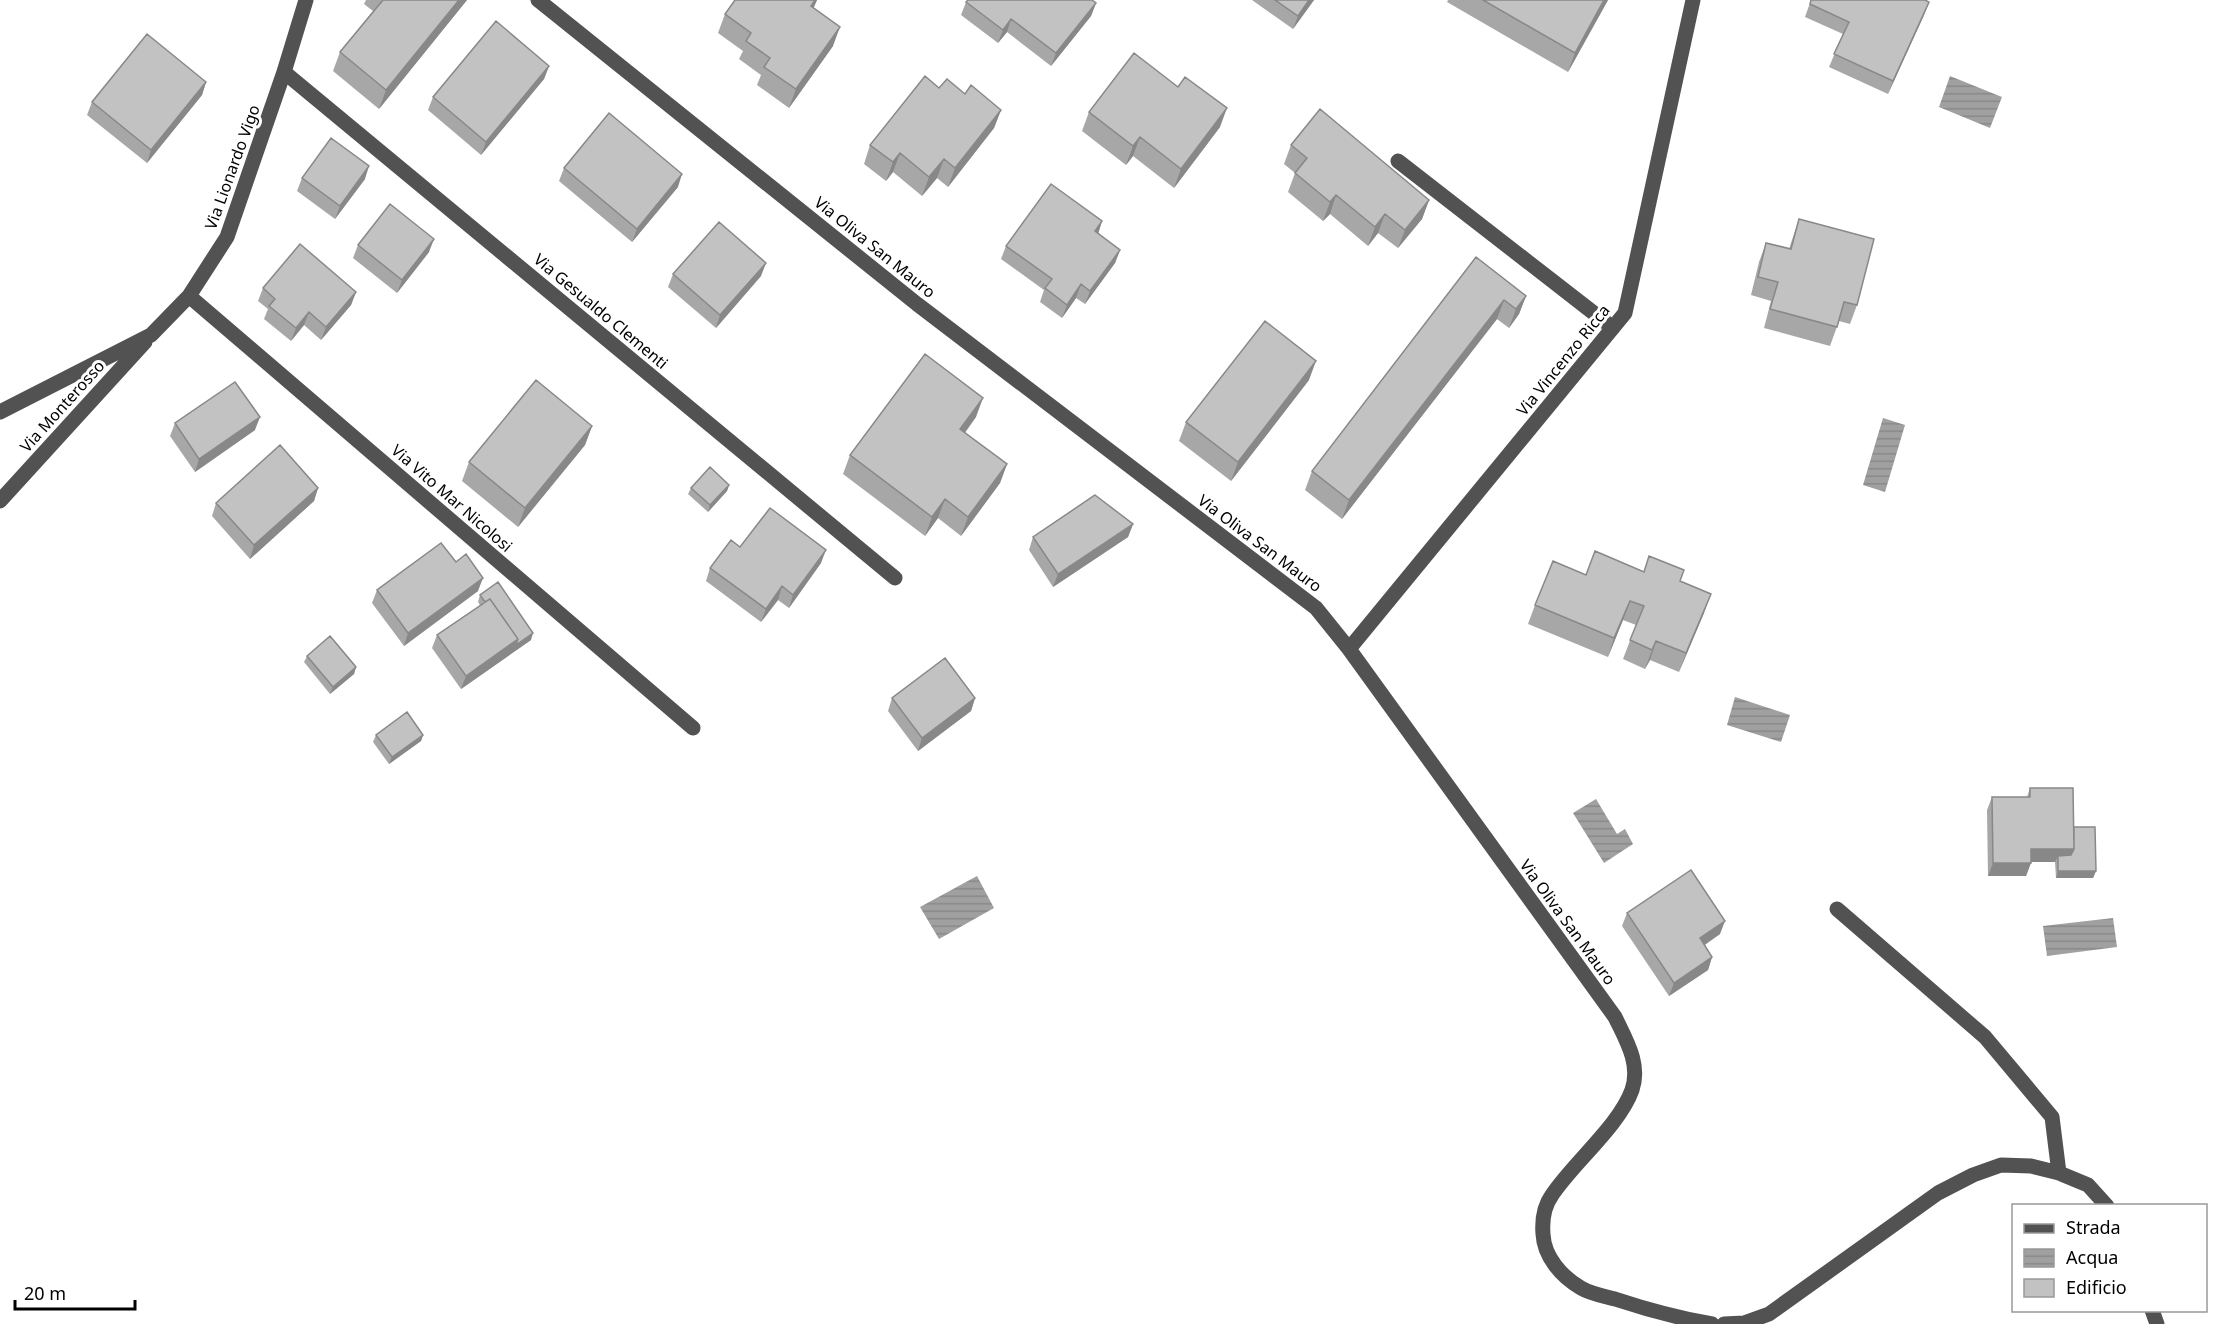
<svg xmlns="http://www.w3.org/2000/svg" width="2219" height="1324" viewBox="0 0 2219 1324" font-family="'Noto Sans',sans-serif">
<defs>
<pattern id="water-rules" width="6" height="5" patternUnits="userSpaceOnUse" patternTransform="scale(1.5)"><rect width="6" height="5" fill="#a0a0a0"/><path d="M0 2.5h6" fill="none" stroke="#888"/></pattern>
</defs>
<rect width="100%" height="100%" fill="#fff"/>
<path fill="url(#water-rules)" d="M1950,76L2002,97L1990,128L1939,107Z
M1883,418L1905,425L1885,492L1863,485Z
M1735,697L1790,715L1781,742L1727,725Z
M1596,799L1617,834L1625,829L1633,844L1604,863L1573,813Z
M977,876L994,908L939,939L920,907Z
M2113,918L2117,947L2047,956L2043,926Z"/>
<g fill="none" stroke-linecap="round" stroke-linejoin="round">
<path stroke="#525252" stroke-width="15" d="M538,0L917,304L1316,608L1349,649L1615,1017C1626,1040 1641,1064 1632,1090C1619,1126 1573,1163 1552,1195C1544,1206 1542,1221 1543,1234C1544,1257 1562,1277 1581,1288C1591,1294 1604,1296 1615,1299C1648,1310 1679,1318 1712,1324
M284,72L895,578
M1398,161L1613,328
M189,296L693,728
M0,412L151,335L189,296L227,237L284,72L306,0
M0,501L145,342
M1349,649L1625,313L1693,0
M1837,909L1985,1037L2052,1117L2059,1173
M2152,1310L2157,1324
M1724,1324L1744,1323L1769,1314L1938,1193L1973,1175L2001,1165L2031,1166L2059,1173L2088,1185L2107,1206"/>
</g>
<path fill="#a7a7a7" d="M366,0H467L379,109L333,71L340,52L373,11L364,4Z
M735,0H817L813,8L833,46L789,108L757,85L761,75L739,59L743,51L718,33L725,14Z
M1252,0H1314L1293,29Z
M1448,0H1608L1568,72L1447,2Z
M1811,0L1924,15L1888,94L1829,67L1843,34L1805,17Z
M966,2L1096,3L1091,16L1051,66L1007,32L998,43L961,15Z
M549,66L544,79L481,155L428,110L433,97Z
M206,82L202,95L147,163L87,115L92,102Z
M939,88L965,94L1001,110L994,128L948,187L937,178L922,196L893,172L886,181L864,164L870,145Z
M1089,112L1220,127L1174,188L1133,156L1126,165L1082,131Z
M1291,145L1429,200L1422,219L1398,248L1378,233L1368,246L1330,214L1323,221L1288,192L1295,173L1284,164Z
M564,168L678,187L632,242L559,181Z
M302,178L365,179L335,219L297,191Z
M1799,219L1857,305L1850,324L1839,321L1830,346L1764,328L1771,301L1751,295L1759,262L1766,243L1789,249Z
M1102,221L1098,234L1120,250L1115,263L1085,304L1076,298L1062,318L1040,302L1044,290L1001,259L1006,246Z
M358,245L429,252L397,293L353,258Z
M1476,257L1526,296L1519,314L1509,328L1497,319L1342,519L1305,490L1312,471Z
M673,274L761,276L716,328L668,287Z
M263,288L356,292L351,305L321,340L304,325L291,341L264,319L268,309L258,301Z
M1309,380L1231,481L1179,441L1186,422Z
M976,417L965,433L1007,464L1000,483L961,536L938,518L925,536L843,474L850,455Z
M175,423L255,430L195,472L170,436Z
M592,426L585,445L518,527L462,481L469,462Z
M729,485L727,491L708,512L688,494L691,488Z
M318,488L314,501L250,559L212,516L216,503Z
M1133,524L1128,537L1053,587L1029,550L1033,537Z
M740,547L821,563L789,608L778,600L761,622L706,581L710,568Z
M1644,572L1680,581L1704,613L1679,672L1650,660L1645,669L1623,659L1636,625L1623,620L1608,657L1528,624L1535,605L1586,575Z
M377,590L478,591L404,646L372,603Z
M480,595L531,640L461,689L432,648L437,635L480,605L478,602Z
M307,656L356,667L354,674L330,694L304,662Z
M892,698H975L971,711L918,751L888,711Z
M376,735H423L421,741L389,764L373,742Z
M2030,788L2074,827L2096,871L2093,878H2056L2055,862H2031L2026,876H1988L1987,810L1992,797H2027Z
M1627,913L1720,934L1705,945L1712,957L1708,970L1669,996L1622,926Z"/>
<path fill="#888" d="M459,0H467L379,109L386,90Z
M815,0H817L811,14V6Z
M1309,0H1314L1293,29L1298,16Z
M1604,0H1608L1568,72L1575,53Z
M1929,2L1924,15L1888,94L1893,81Z
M1096,3L1091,16L1051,66L1056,53Z
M1011,19L1007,32L998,43L1003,30Z
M840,27L833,46L789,108L796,89Z
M549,66L544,79L481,155L486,142Z
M206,82L202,95L147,163L151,150Z
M1227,108L1220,127L1174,188L1181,169Z
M1001,110L994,128L948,187L955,168Z
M1140,137L1133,156L1126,165L1133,146Z
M900,153L893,172L886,181L893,162Z
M944,159L937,178L922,196L929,177Z
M369,166L365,179L335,219L340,206Z
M682,174L678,187L632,242L637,229Z
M1336,195L1330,214L1323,221L1330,202Z
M1429,200L1422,219L1398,248L1405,230Z
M1385,214L1378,233L1368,246L1375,227Z
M1102,221L1098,234L1095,231Z
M434,239L429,252L397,293L402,280Z
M1120,250L1115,263L1085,304L1090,291Z
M766,263L761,276L716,328L720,315Z
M1081,284L1076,298L1062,318L1067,305Z
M356,292L351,305L321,340L326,327Z
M1526,296L1519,314L1509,328L1516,309Z
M1504,300L1497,319L1342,519L1349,500Z
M309,312L304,325L291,341L296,328Z
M1316,361L1309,380L1231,481L1238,462Z
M983,398L976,417L953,448L960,429Z
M260,417L255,430L195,472L199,459Z
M592,426L585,445L518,527L525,508Z
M1007,464L1000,483L961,536L968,517Z
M729,485L727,491L708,512L710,505Z
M318,488L314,501L250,559L254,545Z
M945,499L938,518L925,536L932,517Z
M1133,524L1128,537L1053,587L1058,574Z
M826,550L821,563L789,608L793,595Z
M483,578L478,591L404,646L408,633Z
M782,586L778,600L761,622L766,609Z
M1711,594L1704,613L1679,672L1686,653Z
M1630,601L1623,620L1608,657L1614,638Z
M533,633L531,640L461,689L466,676L518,639Z
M1656,641L1650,660L1645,669L1652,650Z
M356,667L354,674L330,694L333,687Z
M975,698L971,711L918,751L922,738Z
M423,735L421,741L389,764L392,757Z
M2031,849H2074L2069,862L2058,856L2055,862H2026Z
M1993,863H2031L2026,876H1988Z
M2058,871H2096L2093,878H2056Z
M1725,921L1720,934L1695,951L1700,938Z
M1712,957L1708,970L1669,996L1674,983Z"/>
<path fill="#c2c2c2" stroke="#888" stroke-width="1.5" d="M383,0H459L386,90L340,52Z
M735,0H815L811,6L840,27L796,89L764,67L770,58L746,41L751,33L725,14Z
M968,0H1092L1096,3L1056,53L1011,19L1003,30L966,2Z
M1275,0H1309L1298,16Z
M1483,0H1604L1575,53Z
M1811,0H1925L1929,2L1893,81L1834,54L1849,22L1810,4Z
M496,21L549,66L486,142L433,97Z
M147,34L206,82L151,150L92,102Z
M1134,53L1178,87L1185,77L1227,108L1181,169L1140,137L1133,146L1089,112Z
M925,76L939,88L947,79L965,94L971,85L1001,110L955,168L944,159L929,177L900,153L893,162L870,145Z
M1320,109L1429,200L1405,230L1385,214L1375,227L1336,195L1330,202L1295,173L1307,158L1291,145Z
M609,113L682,174L637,229L564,168Z
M331,138L369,166L340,206L302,178Z
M1051,184L1102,221L1095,231L1120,250L1090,291L1081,284L1067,305L1045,288L1052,279L1006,246Z
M390,204L434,239L402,280L358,245Z
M1799,219L1874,239L1857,305L1844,302L1837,327L1770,309L1778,282L1758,277L1766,243L1791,249Z
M719,222L766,263L720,315L673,274Z
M300,244L356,292L326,327L309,312L296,328L269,306L275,299L263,288Z
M1476,257L1526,296L1516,309L1504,300L1349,500L1312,471Z
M1265,321L1316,361L1238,462L1186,422Z
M925,354L983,398L960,429L1007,464L968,517L945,499L932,517L850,455Z
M536,380L592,426L525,508L469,462Z
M235,382L260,417L199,459L175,423Z
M280,445L318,488L254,545L216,503Z
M710,467L729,485L710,505L691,488Z
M1095,495L1133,524L1058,574L1033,537Z
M770,508L826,550L793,595L782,586L766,609L710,568L731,540L740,547Z
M441,543L456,562L466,554L483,578L408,633L377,590Z
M1595,551L1644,572L1649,556L1684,570L1680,581L1711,594L1686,653L1656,641L1652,650L1630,640L1644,606L1630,601L1614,638L1535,605L1553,561L1586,575Z
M498,582L533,633L516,645L518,639L490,599L485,602L480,595Z
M490,599L518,639L466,676L437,635Z
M330,636L356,667L333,687L307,656Z
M945,658L975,698L922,738L892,698Z
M407,712L423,735L392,757L376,735Z
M2030,788H2073L2074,849H2031V863H1993L1992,797H2030Z
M2074,827H2095L2096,871H2058V856L2071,855L2074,849Z
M1691,870L1725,921L1700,938L1712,957L1674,983L1627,913Z"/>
<g text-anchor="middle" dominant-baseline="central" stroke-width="6" stroke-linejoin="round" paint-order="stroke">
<g font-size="16" fill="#000" stroke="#fff">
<text transform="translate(232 167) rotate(-70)">Via Lionardo Vigo</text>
<text transform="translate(875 247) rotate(39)">Via Oliva San Mauro</text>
<text transform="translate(601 311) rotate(40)">Via Gesualdo Clementi</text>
<text transform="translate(1563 360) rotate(-51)">Via Vincenzo Ricca</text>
<text transform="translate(62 406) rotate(-48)">Via Monterosso</text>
<text transform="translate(452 498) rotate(41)">Via Vito Mar Nicolosi</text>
<text transform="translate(1260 543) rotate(37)">Via Oliva San Mauro</text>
<text transform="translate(1568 922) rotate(54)">Via Oliva San Mauro</text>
</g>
</g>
<rect x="2012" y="1204" width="195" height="108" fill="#ffffff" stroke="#999999" stroke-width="1.5"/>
<rect x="2024" y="1224" width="30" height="9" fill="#525252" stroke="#999999" stroke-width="1.5"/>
<text x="2066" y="1234" font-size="18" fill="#000000">Strada</text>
<rect x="2024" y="1249" width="30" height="18" fill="url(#water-rules)" stroke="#999999" stroke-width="1.5"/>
<text x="2066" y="1264" font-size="18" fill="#000000">Acqua</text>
<rect x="2024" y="1279" width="30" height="18" fill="#c2c2c2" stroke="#999999" stroke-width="1.5"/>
<text x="2066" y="1294" font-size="18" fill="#000000">Edificio</text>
<path d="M15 1300v9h120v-9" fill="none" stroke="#000000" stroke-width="3"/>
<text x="24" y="1300" font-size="18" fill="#000000" stroke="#ffffff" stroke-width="4.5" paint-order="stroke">20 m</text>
</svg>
